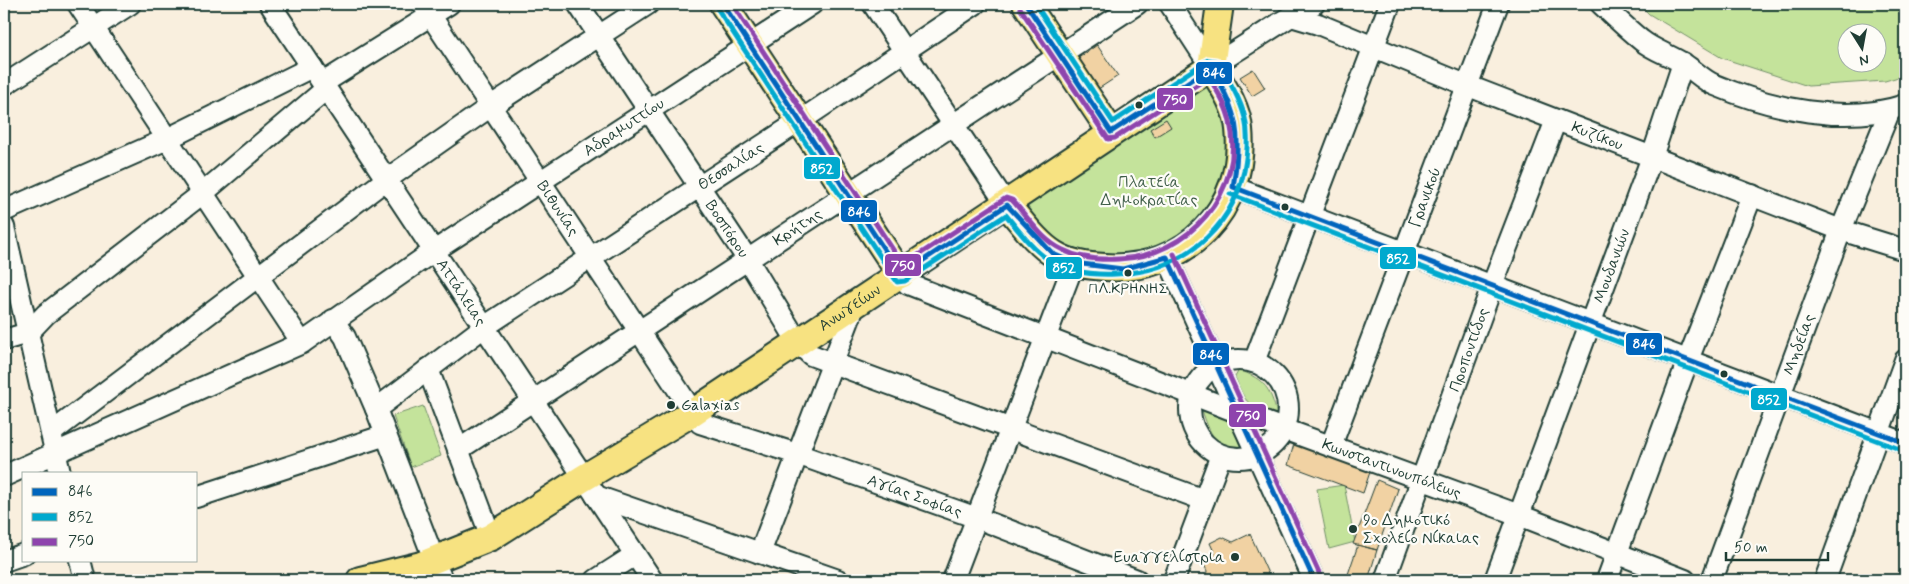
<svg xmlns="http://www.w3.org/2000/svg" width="1909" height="584" viewBox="0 0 1909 584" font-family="Mynerve,sans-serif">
<rect width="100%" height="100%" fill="#f9efde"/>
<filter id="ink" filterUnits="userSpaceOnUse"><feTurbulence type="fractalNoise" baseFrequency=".02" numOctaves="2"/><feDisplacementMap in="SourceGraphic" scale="10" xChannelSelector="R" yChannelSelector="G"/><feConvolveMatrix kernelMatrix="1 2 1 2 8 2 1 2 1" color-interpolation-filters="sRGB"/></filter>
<g filter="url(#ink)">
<path fill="#c4e39b" stroke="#729068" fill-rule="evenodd" d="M1639,4H1905V75L1885,81L1808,86L1722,58L1649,14ZM1846,32H1876V62H1846Z
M1209,83L1228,115L1232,162L1215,206L1179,242L1136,256L1085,254L1044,234L1025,203Z
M1239,370C1266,380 1270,389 1277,414C1248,406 1246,405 1235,377Z
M423,406L441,456L411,467L393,416Z
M1202,410C1232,419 1231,422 1242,450C1214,446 1210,434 1202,410Z
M1344,485L1355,542L1329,549L1317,489Z"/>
<path fill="#f1d2a3" stroke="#1f3d34" d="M1097,45L1118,76L1089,95L1077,59Z
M1253,69L1265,88L1252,96L1240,77Z
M1166,119L1171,127L1155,137L1150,129Z
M1294,444L1370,472L1363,493L1288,465Z
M1377,480L1398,489L1377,550L1353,544Z
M1250,534L1271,580H1205L1207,571L1202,560L1215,554L1210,543L1222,537L1233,542Z
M1358,545L1377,550L1368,580H1346Z"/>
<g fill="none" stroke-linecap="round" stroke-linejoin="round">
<g stroke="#1f3d34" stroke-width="24">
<g id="minor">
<path d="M78,4L302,343"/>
<path id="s1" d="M270,4L652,580"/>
<path id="s2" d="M423,4L700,423L797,454L977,518L1137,580"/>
<path id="s3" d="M578,4L748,260L799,344L811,355L1204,500"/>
<path d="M873,4L1007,205"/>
<path d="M1170,4L1211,67L1291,16L1314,4"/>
<path d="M1601,4C1614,16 1627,29 1641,40C1653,50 1670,55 1684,64C1694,70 1704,81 1715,85C1772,109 1845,125 1905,105"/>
<path id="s4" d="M1291,16L1318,24L1466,85L1841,230L1905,250"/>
<path d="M323,83L449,4"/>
<path d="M4,85L130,4"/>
<path d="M1233,187L1905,443"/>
<path d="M4,211L167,139L312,67"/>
<path d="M4,227L60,473"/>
<path d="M1167,257L1314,580"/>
<path id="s5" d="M901,275L908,284L1237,412L1519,515L1685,580"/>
<path d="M333,320L345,337L376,409L442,580"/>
<path d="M4,340L28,333L46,314L203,193L326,89"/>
<circle cx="1239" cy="409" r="49"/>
<path d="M1254,362L1390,4"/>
<path d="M428,369L491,537"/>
<path id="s6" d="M376,409L484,327L800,121L975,4"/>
<path d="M51,433L387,179L491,106L648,4"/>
<path id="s7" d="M1331,446L1498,4"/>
<path id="s8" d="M458,450L1137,4"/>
<path id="s9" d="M4,476L302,343L434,251L812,4"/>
<path d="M596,496L838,580"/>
<path d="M196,497L386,435"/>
<path d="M760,553L854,307"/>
<path d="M80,560L85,580"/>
<path d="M4,561L24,554"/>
<path d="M596,580L635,555"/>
<path d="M953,580L1074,263"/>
<path d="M1174,580L1221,455"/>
<path id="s10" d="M1385,580L1492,286L1556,120"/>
<path id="s11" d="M1495,580L1652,157L1683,63"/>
<path d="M1607,580L1688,360L1752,195"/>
<path id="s12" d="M1712,580L1841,230L1890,110"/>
<path d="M1825,580L1905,360"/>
</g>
</g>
<g stroke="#1f3d34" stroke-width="30">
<g id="major">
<path d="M723,4L901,275"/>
<path d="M1026,4L1111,132"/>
<path d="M1211,67L1220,4"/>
<path d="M1007,205C1021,221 1036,243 1054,254C1070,264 1088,266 1105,267C1186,273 1247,208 1239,129C1237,106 1222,85 1211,67"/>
<path id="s13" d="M360,580L421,565L491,537L582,479L692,413L1211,67"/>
</g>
</g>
<use href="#minor" stroke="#fdfcf7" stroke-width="20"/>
<use href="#major" stroke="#f7e281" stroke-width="26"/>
<g stroke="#fdfcf7" stroke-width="9">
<path id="bus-1" d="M723,4L901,275L1007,205L1053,254L1074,263L1123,269L1167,257L1314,580
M1026,4L1111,132L1211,67C1238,113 1242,134 1233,187L1905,443"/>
</g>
<g stroke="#fdfcf7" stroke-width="9">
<path id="bus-2" d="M717,8L897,282L905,281L1006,215C1019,231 1032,249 1050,261C1070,273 1094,275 1116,274C1179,272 1230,233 1244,171C1247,155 1249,135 1245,118C1240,98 1228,78 1216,61L1208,60L1113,122L1035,4
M1230,194L1902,450"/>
</g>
<g stroke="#fdfcf7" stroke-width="9">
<path id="bus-3" d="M732,4L903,265L1006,198L1012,200C1028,217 1041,240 1063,250C1080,259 1100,260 1119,259C1187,257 1246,192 1230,122C1227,106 1217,91 1209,77L1115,138L1108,139L1020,8
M1174,254L1321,577"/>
</g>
<use href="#bus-1" stroke="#0065bd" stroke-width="5"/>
<use href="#bus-2" stroke="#00a9ce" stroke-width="5"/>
<use href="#bus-3" stroke="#8e44ad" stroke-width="5"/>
</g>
</g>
<g fill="#1f3d34" stroke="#fdfcf7" stroke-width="2">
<circle cx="1139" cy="105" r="4.5"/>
<circle cx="1285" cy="207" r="4.5"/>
<circle cx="1128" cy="273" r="4.5"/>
<circle cx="1724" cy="374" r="4.5"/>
<circle cx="671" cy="405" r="5"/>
<circle cx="1353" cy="529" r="5"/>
<circle cx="1235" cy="557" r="5"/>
</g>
<g text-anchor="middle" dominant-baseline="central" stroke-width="4.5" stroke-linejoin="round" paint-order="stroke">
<g font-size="15" fill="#1f3d34" stroke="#fdfcf7">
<text x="1128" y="289">ΠΛ.ΚΡΗΝΗΣ</text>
</g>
<g font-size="16" fill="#1f3d34" stroke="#fdfcf7">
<text stroke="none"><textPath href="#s9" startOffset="714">Αδραμυττίου</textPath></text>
<text stroke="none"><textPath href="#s4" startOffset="329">Κυζίκου</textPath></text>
<text stroke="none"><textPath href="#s6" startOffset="430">Θεσσαλίας</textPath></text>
<text stroke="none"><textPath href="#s7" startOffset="266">Γρανικού</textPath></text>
<text stroke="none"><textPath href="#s2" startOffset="245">Βιθυνίας</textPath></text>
<text stroke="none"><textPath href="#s8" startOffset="406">Κρήτης</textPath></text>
<text stroke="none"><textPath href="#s3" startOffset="270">Βοσπόρου</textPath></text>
<text stroke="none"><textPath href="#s11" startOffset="335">Μουδανιών</textPath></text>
<text stroke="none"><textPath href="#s1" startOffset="346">Αττάλειας</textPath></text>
<text stroke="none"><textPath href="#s13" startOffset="564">Ανωγείων</textPath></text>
<text stroke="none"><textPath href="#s12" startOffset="251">Μηδείας</textPath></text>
<text stroke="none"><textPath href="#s10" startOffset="245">Προποντίδος</textPath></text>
<text stroke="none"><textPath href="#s5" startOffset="529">Κωνσταντινουπόλεως</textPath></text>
<text stroke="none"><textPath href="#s2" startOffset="729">Αγίας Σοφίας</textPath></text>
</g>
<g font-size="16" fill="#405e49" stroke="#fdfcf7">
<text x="1149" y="182">Πλατεία<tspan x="1149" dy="18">Δημοκρατίας</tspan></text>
</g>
<g font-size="16" fill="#1f3d34" stroke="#fdfcf7" text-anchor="start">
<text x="681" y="405">Galaxias</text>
<text x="1363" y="520">9o Δημοτικό<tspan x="1363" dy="18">Σχολείο Νίκαιας</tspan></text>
<text x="1225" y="557" text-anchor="end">Ευαγγελίστρια</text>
</g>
</g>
<g stroke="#fdfcf7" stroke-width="2">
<rect x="1195" y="61" width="38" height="24" rx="5" fill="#0065bd"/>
<rect x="1156" y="87" width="38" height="24" rx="5" fill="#8e44ad"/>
<rect x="803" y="156" width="38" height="24" rx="5" fill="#00a9ce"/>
<rect x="840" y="199" width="38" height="24" rx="5" fill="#0065bd"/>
<rect x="1379" y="246" width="38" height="24" rx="5" fill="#00a9ce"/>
<rect x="884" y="253" width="38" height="24" rx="5" fill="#8e44ad"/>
<rect x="1045" y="256" width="38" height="24" rx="5" fill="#00a9ce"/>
<rect x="1625" y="332" width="38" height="24" rx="5" fill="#0065bd"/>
<rect x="1192" y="342" width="38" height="24" rx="5" fill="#0065bd"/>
<rect x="1750" y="387" width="38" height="24" rx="5" fill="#00a9ce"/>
<rect x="1228" y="403" width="39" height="25" rx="5" fill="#8e44ad"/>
</g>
<g font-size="14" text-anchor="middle" font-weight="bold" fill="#fff">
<text x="1214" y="77">846</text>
<text x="1175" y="104">750</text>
<text x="822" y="173">852</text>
<text x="859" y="216">846</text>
<text x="1398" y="263">852</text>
<text x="903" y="270">750</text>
<text x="1064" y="272">852</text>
<text x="1644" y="348">846</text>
<text x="1211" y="359">846</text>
<text x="1769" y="404">852</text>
<text x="1248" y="420">750</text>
</g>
<rect width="1909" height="584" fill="none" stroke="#fdfcf7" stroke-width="20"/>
<rect x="10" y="10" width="1889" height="564" fill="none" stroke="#1f3d34" stroke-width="2" filter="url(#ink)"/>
<rect x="22" y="472" width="175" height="90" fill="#fdfcf7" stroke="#a4b0a9"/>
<rect x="32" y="488" width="25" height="8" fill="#0065bd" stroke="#a4b0a9"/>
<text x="68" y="496" font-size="15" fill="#1f3d34">846</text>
<rect x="32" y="513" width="25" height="8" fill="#00a9ce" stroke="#a4b0a9"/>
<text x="68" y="522" font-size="15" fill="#1f3d34">852</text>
<rect x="32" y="538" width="25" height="8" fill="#8e44ad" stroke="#a4b0a9"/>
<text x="68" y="546" font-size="15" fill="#1f3d34">750</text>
<g transform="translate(1862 48) rotate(169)"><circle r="24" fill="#fdfcf7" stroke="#a4b0a9"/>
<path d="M0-4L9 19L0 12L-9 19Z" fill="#1f3d34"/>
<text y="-8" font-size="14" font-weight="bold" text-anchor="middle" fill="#1f3d34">N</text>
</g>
<path d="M1726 552v8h102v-8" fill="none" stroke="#1f3d34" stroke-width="2.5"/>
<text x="1734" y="552" font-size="15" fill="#1f3d34" stroke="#fdfcf7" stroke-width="4" paint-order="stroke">50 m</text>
</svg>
